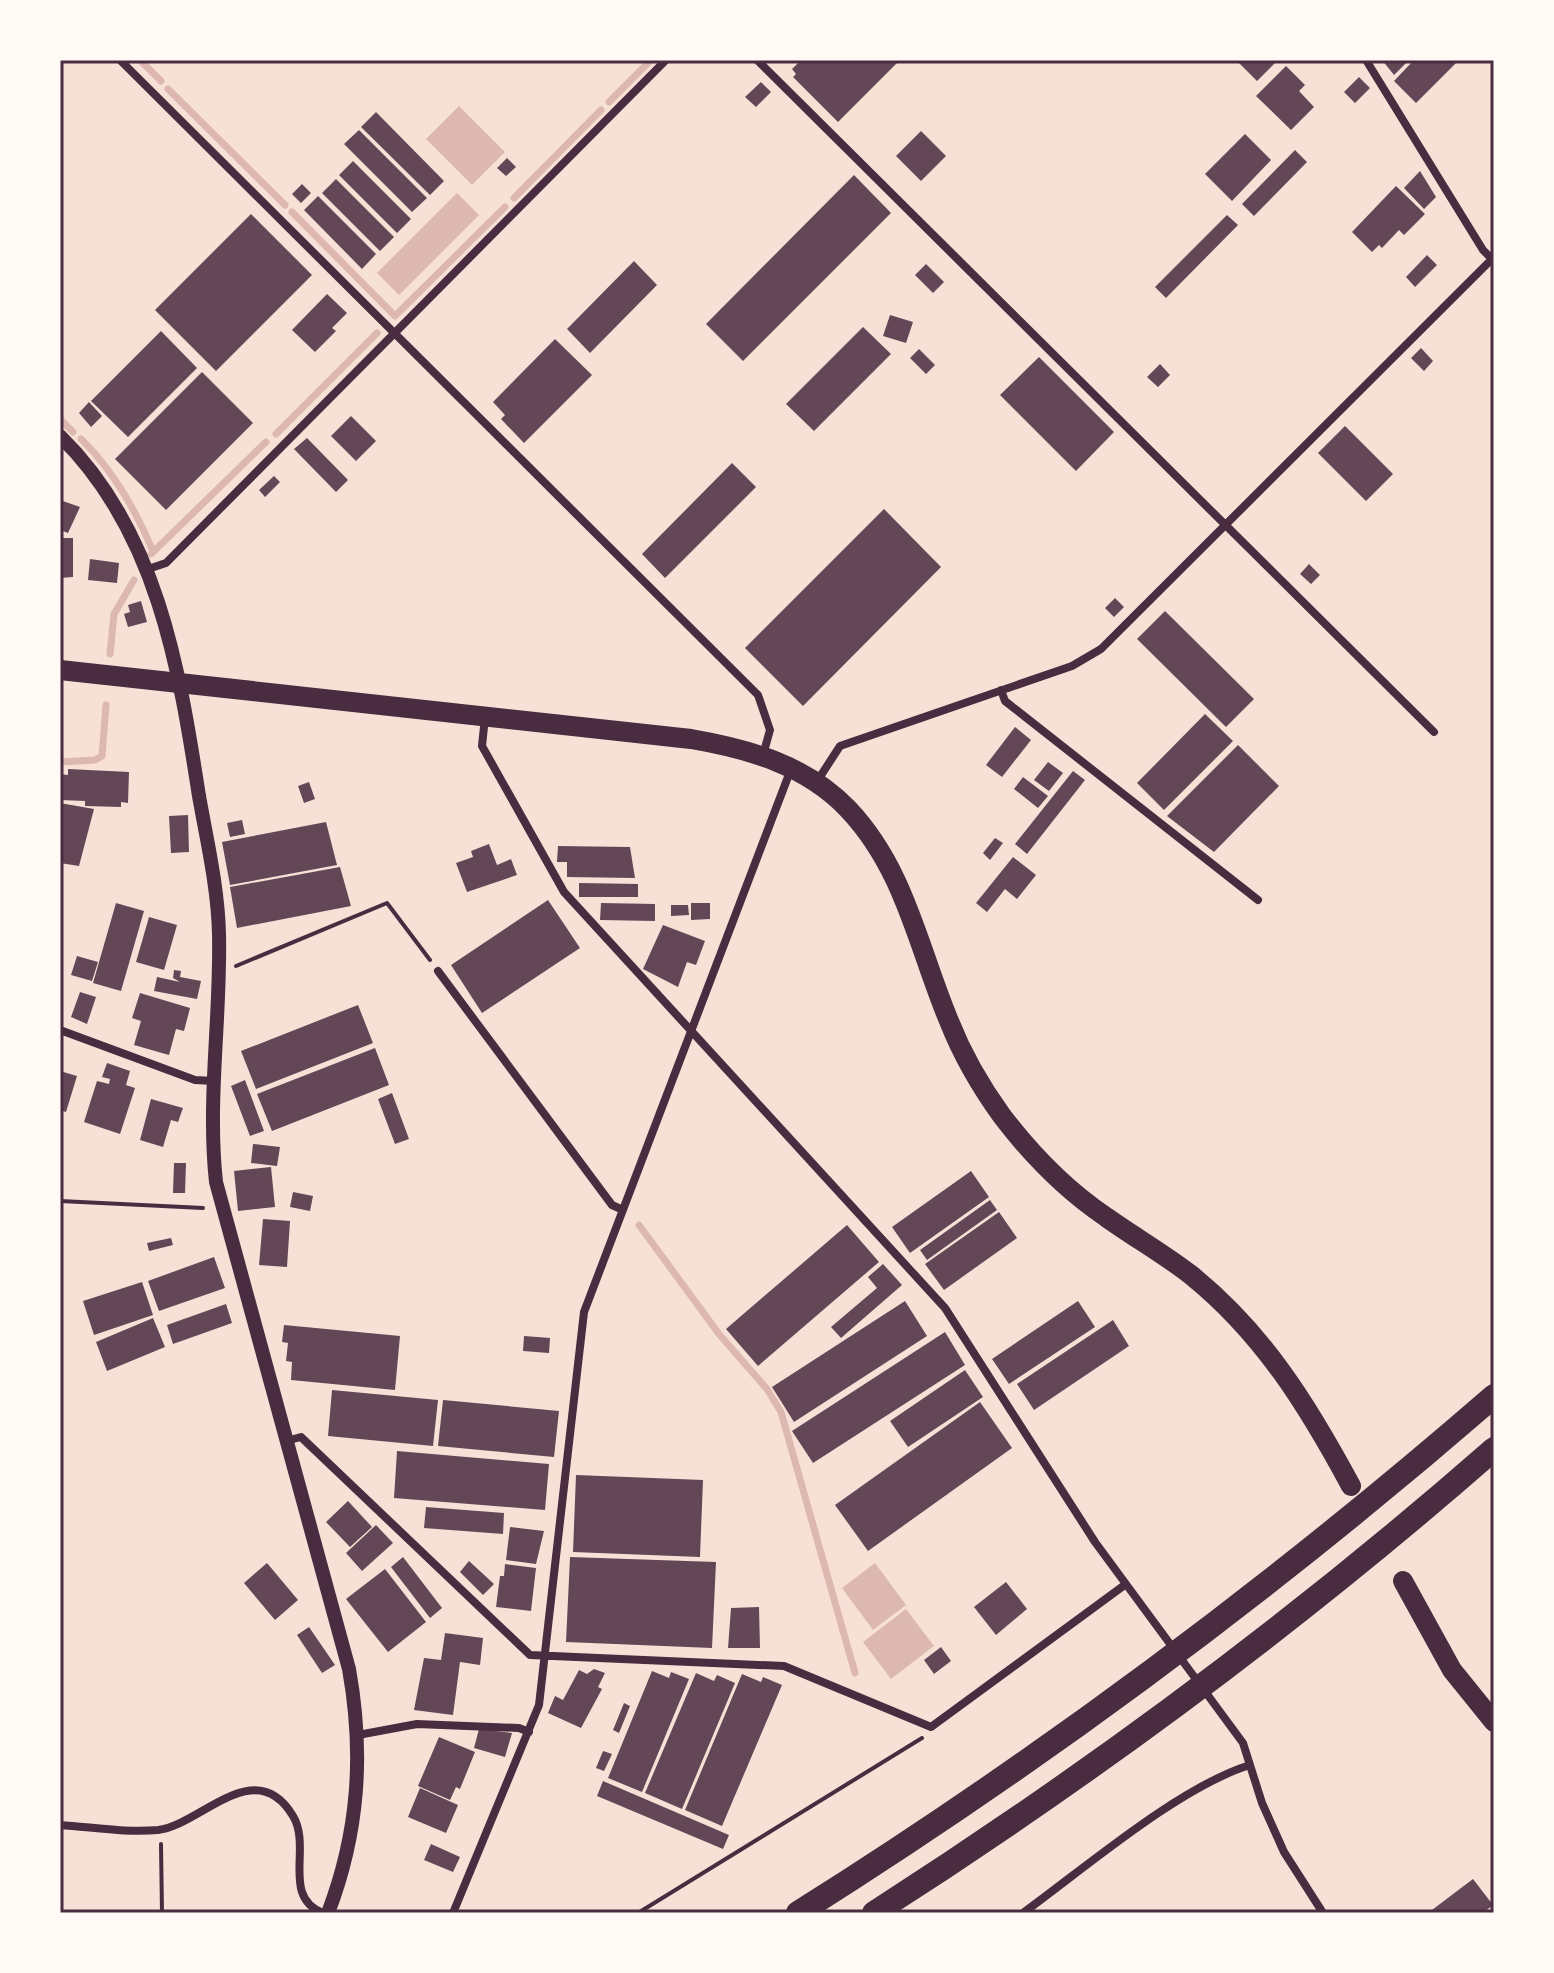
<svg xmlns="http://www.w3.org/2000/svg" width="1554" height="1973" viewBox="0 0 1554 1973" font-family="'Times New Roman',serif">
<rect width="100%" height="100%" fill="#f7e1d7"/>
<path fill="#dcb8b0" d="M459,106L505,152L472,185L426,139Z
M457,193L479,215L399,295L377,273Z
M875,1563L906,1605L873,1630L842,1588Z
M906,1609L934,1646L891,1679L863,1642Z"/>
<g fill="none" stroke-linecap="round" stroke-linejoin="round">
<path stroke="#dcb8b0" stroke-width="7" d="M140,60L161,81
M168,89L285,205
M609,102L651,60
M514,198L601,110
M292,212L395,316
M396,315L505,207
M60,419L73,432
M276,434L377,333
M81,439C113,470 136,511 153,551L151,554L266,442
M110,654L114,614L134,580
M60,762L95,760L102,756L106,705
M639,1225L719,1334L767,1389L781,1412L855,1673"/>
</g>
<path fill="#644757" d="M801,60H900L838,122L793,77L796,74L792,69Z
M1236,60H1278L1257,81Z
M1382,60H1409L1394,75Z
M1414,60H1459L1416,103L1394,81Z
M1286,66L1305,85L1299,91L1314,107L1291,130L1256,96Z
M1359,77L1370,88L1355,103L1344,92Z
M761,82L771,92L756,107L745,97Z
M376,112L444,181L430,195L361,127Z
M359,130L427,198L412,212L344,144Z
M921,131L946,156L921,181L896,156Z
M1245,134L1271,160L1232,201L1205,174Z
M1295,150L1307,162L1254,216L1242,204Z
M507,158L516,167L506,176L497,168Z
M353,161L411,219L397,233L339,175Z
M1420,171L1436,197L1424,209L1404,188Z
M854,175L891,213L743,361L706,324Z
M336,179L394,237L380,251L322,193Z
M302,184L311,193L301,203L292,194Z
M1396,186L1425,214L1404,235L1399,230L1382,248L1379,245L1372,252L1352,232Z
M318,196L376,254L362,269L304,210Z
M251,214L312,275L216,371L155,310Z
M1227,215L1238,225L1166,298L1155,287Z
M1427,255L1437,265L1415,287L1406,277Z
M634,261L657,285L590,353L567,329Z
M926,264L944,282L933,293L915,275Z
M327,294L347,313L332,328L336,331L315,352L292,330Z
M890,315L913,322L906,343L883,336Z
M863,327L891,354L814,431L786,404Z
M161,331L197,368L128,437L91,401Z
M555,339L592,375L524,443L501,419L505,415L493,402Z
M1421,348L1433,361L1424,371L1411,358Z
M919,349L935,365L926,374L910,358Z
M1039,357L1114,432L1076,471L1000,395Z
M1160,364L1170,375L1158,387L1147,377Z
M202,372L253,423L166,510L115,459Z
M89,402L102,416L91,427L79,413Z
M351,416L376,441L356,461L331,436Z
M1345,426L1393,474L1366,501L1318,453Z
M307,438L348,480L336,492L294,449Z
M732,463L756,487L665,578L642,554Z
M274,476L280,482L265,497L259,490Z
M60,500L80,507L68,533L60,530Z
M884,509L941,567L803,706L745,648Z
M60,538H73V577L60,578Z
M90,559L119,563L117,583L88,580Z
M1309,564L1320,575L1311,584L1300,574Z
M1115,598L1124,607L1114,617L1105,608Z
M141,601L147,622L128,627L124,614L130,612L128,605Z
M1165,611L1254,699L1226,727L1137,639Z
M1205,714L1233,741L1164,810L1137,783Z
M1015,727L1031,740L1002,777L986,765Z
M1238,745L1279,786L1214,852L1167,816Z
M1048,762L1063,773L1049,791L1034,780Z
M68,769L129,772L128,803L121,802V807L85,806V801L60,800V774L68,775Z
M1073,771L1085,780L1027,854L1015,844Z
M1023,777L1048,796L1038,808L1014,789Z
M309,782L315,799L304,803L298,786Z
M60,803L94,809L79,866L60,863Z
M188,815L189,852L171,853L169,816Z
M242,820L245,834L230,837L227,823Z
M326,822L337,865L230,885L222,842Z
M995,838L1003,843L990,860L983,853Z
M489,844L497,865L511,859L517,875L467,892L456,863L473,857L471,851Z
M558,846L630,847L635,878L567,877V862H557Z
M1013,857L1036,875L1017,899L1005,889L987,912L976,903Z
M340,867L351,906L237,928L230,887Z
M579,883L638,884V897H579Z
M548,900L580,948L482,1013L451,965Z
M116,903L144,911L121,991L93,983Z
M601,903L655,904V921L600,920Z
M691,903H710V919L691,920Z
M671,905H688L689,915L671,916Z
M149,917L177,925L164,970L136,962Z
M663,925L705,941L696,965L687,962L678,987L643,969Z
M77,956L98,962L92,981L71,975Z
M174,970L181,971L180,977L201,981L197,999L154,991L157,977L180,982L173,978Z
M80,992L96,997L87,1024L71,1017Z
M140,993L190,1008L184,1031L176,1029L169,1055L134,1045L141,1021L132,1018Z
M358,1005L373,1043L256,1089L241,1051Z
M375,1048L389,1085L272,1131L257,1094Z
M107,1063L130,1071L126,1085L135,1088L120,1134L84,1122L97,1081L109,1084L110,1079L102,1077Z
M60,1071L77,1076L66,1112L60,1110Z
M245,1080L264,1131L250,1136L231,1086Z
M392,1093L409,1139L395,1144L378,1099Z
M151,1099L183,1108L178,1122L171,1120L163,1147L140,1140Z
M253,1144L280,1147L277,1166L251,1163Z
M174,1163H186L185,1193H173Z
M271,1167L275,1207L238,1211L234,1171Z
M971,1171L989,1197L910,1253L892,1227Z
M293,1192L313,1196L310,1211L290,1207Z
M990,1200L997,1210L927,1260L920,1250Z
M999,1212L1017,1238L944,1290L925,1264Z
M263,1219L290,1221L287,1267L259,1265Z
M847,1225L879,1262L758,1366L726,1329Z
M171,1238L173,1245L149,1251L147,1243Z
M214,1257L225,1288L159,1311L148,1281Z
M883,1264L902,1285L841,1338L831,1327L877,1288L868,1277Z
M142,1282L153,1315L94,1335L83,1301Z
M905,1301L927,1336L794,1422L772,1387Z
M1078,1301L1095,1327L1009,1384L992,1359Z
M226,1304L232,1323L173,1344L167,1325Z
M153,1318L165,1347L107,1371L96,1342Z
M1113,1320L1129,1346L1034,1410L1017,1384Z
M284,1325L400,1336L395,1390L291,1380L292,1362L286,1361L288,1343L282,1342Z
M945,1332L965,1365L813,1463L792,1431Z
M524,1336L550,1338L549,1353L523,1351Z
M965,1370L983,1397L908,1447L890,1421Z
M332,1390L438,1400L433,1446L328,1436Z
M443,1400L559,1411L554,1457L438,1446Z
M980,1402L1012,1448L868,1551L835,1505Z
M397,1451L549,1464L545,1510L394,1498Z
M576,1475L703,1480L700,1557L573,1552Z
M348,1501L372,1527L350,1547L326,1522Z
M426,1507L504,1513L503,1534L424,1528Z
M376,1525L393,1543L362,1571L346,1553Z
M510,1527L544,1531L536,1564L506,1560Z
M403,1557L442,1608L430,1618L391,1567Z
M570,1557L716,1562L712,1648L566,1642Z
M469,1561L494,1584L483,1595L460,1572Z
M267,1563L298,1600L275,1620L244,1583Z
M505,1564L536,1568L531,1611L496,1607L500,1576H504Z
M385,1569L426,1622L388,1652L346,1599Z
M1006,1582L1027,1609L996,1635L974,1607Z
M759,1607L760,1648H728L731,1608Z
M309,1627L335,1665L322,1673L297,1635Z
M445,1633L483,1638L480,1665L460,1662L453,1715L414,1710L424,1658L441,1660Z
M941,1647L951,1661L934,1674L924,1660Z
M594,1669L605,1673L598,1687L602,1689L581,1728L548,1713L555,1696L563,1700L579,1670L587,1674Z
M652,1671L669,1678L671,1672L689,1679L642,1792L608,1778Z
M696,1673L714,1681L717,1675L735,1683L682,1809L645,1793Z
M742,1674L761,1682L763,1677L782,1685L722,1826L685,1810Z
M624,1703L630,1706L619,1733L613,1730Z
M479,1729L512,1733L505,1757L474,1748Z
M439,1737L475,1752L460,1789L456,1787L450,1800L418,1786Z
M603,1751L612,1754L604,1771L596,1768Z
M603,1781L729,1835L723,1849L597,1796Z
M420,1788L458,1805L446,1833L408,1817Z
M431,1844L460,1857L453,1872L424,1860Z
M1473,1879L1493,1905L1483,1913H1428Z"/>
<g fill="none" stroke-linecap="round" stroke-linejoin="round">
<path stroke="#4a2c40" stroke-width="4" d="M236,966L387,903L430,960
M60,1201L203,1208
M161,1844L162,1913
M638,1913L922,1738"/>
<path stroke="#4a2c40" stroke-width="8" d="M120,60L758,695L770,730L763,755
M757,60L1434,732
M1366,60L1483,250L1492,259
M148,569L166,563L666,60
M1001,690L1005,701L1258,900
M485,717L482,746L564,892L945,1308L1095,1542L1243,1743L1262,1803L1284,1852L1323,1913
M816,783L840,746L1072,666L1101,649L1494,257
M438,971L612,1205L623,1210
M60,1030L195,1080L214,1081
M286,1441L301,1437L530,1655L784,1666L931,1727L1126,1584
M358,1735L417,1724L519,1728L529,1732
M60,1825C92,1827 126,1833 158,1830C201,1825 255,1753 293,1816C312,1847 281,1897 323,1913
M453,1913L539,1705L584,1312L791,769
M1023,1913C1085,1868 1179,1787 1250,1765"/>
<path stroke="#4a2c40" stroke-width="14" d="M60,436C157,531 179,667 199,796C207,841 218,888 219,934C221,1017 207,1100 216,1182L349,1669C364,1753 359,1832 328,1913"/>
<path stroke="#4a2c40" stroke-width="20" d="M60,670L691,739C749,749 806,765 848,809C905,869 918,947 949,1021C962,1054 981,1087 1002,1116C1031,1154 1066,1190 1106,1217C1134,1237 1164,1254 1191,1275C1263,1333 1308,1406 1351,1486
M1403,1581L1452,1670L1494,1722"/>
<path stroke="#4a2c40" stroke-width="24" d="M798,1913C1043,1759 1275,1586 1494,1396
M874,1913C1091,1774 1300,1619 1494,1449"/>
</g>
<rect width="1554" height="1973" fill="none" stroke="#fffaf5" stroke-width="124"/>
<rect x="62" y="62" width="1430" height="1849" fill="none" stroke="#4a2c40" stroke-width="3"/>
</svg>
